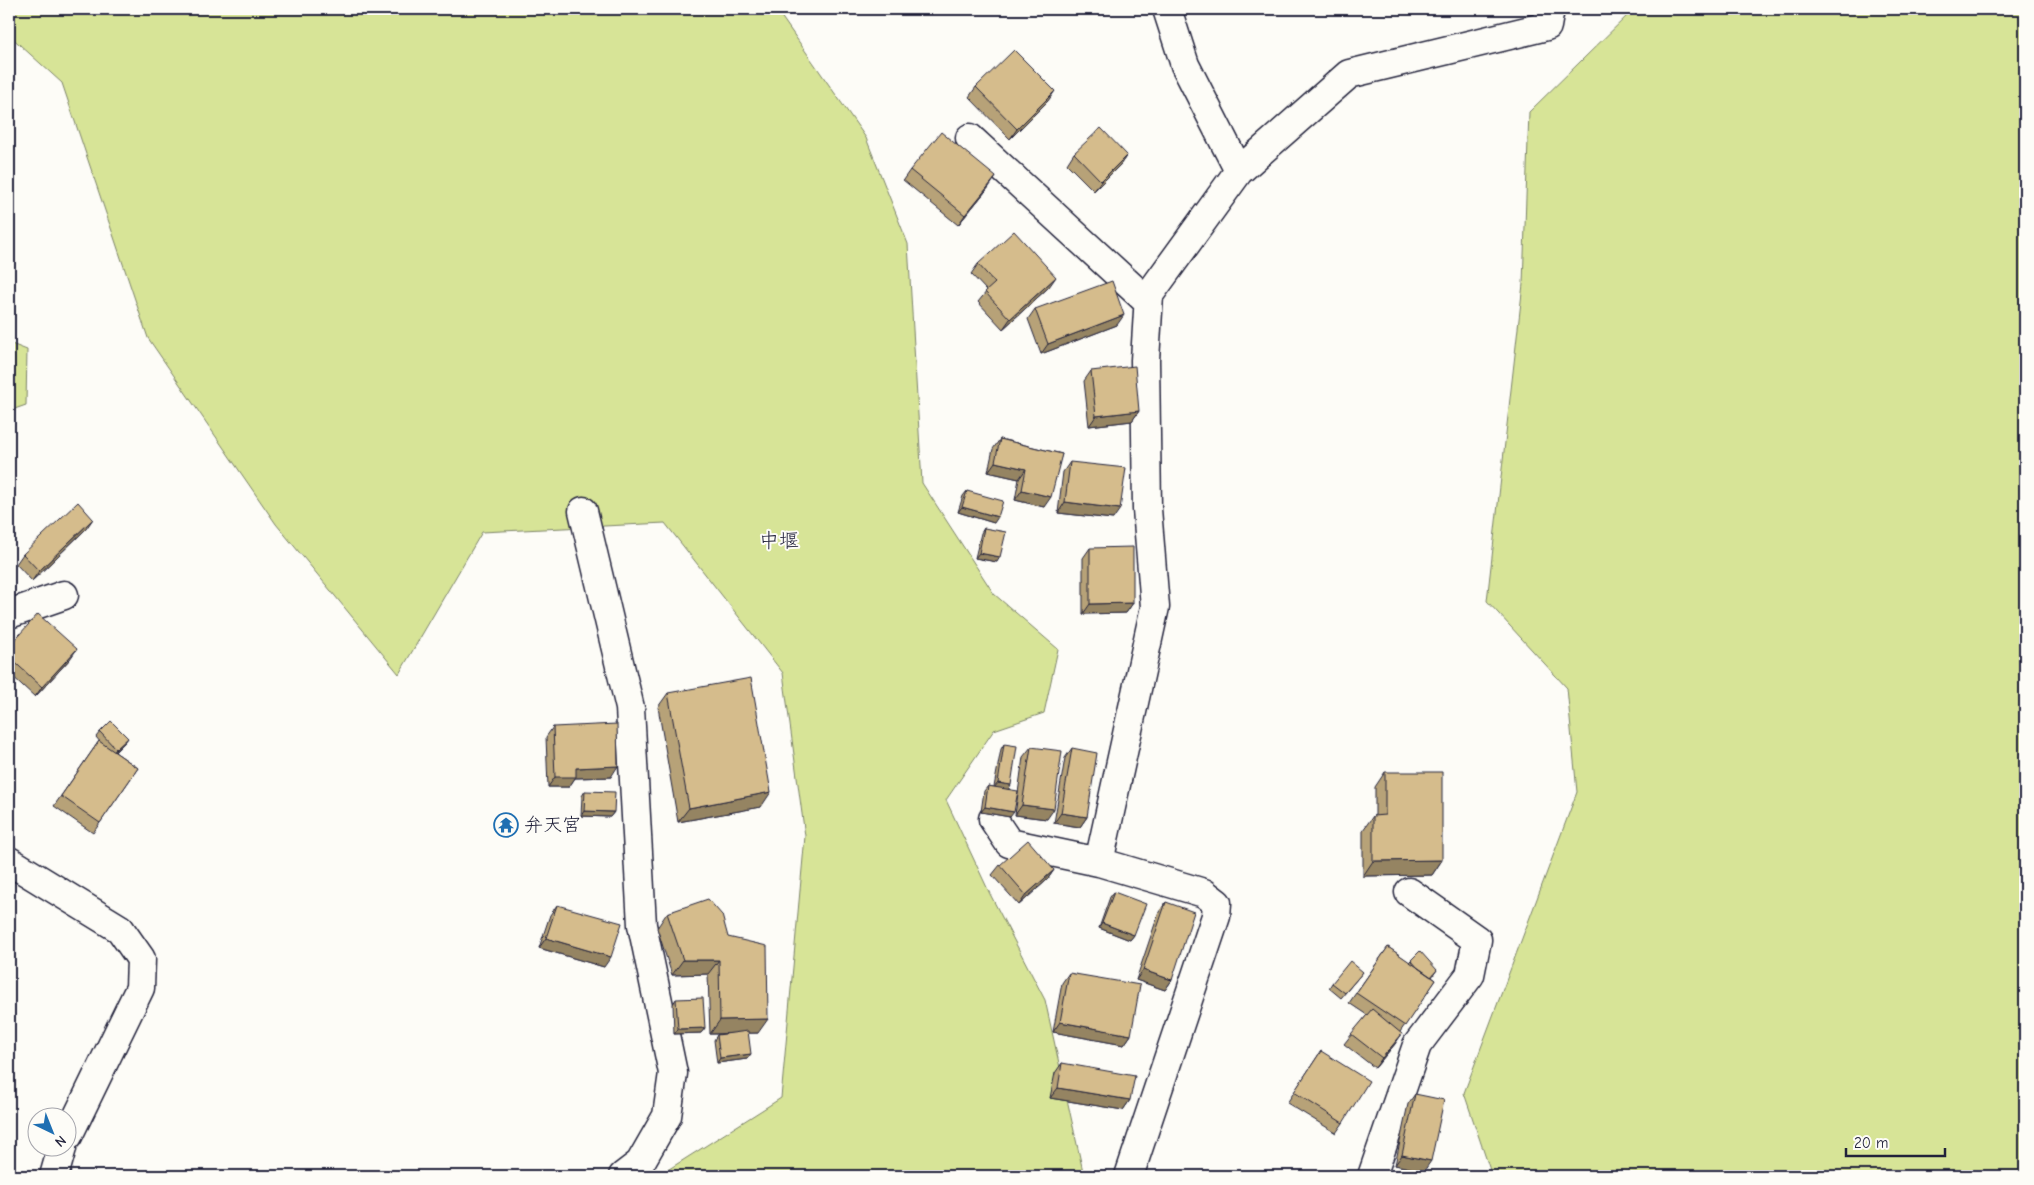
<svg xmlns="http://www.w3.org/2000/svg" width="2034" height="1185" viewBox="0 0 2034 1185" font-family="'Comic Neue','Klee One',sans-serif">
<rect width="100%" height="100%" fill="#fdfcf7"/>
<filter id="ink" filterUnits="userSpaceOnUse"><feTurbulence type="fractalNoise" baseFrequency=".02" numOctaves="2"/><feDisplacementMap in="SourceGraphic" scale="10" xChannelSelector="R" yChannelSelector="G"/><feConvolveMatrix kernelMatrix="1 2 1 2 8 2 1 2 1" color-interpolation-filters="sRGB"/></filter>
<g filter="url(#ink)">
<path fill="#d7e497" stroke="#7c8369" d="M9,9H776L866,138L908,244L922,483L994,594L1058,649L1044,713L994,730L946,800L990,894L1045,1000L1084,1176H618L666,1171L781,1098L805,836L783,673L665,523L482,532L399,674L276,524L148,338L62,83L9,35Z
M1634,9H2025V1176H1492L1464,1093L1577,792L1567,688L1487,601L1523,284L1529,112Z
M9,343L27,350L26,405L9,411Z"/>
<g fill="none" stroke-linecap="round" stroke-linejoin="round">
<g stroke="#22223b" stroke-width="31">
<path id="minor" d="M1167,9L1185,65L1239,171
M970,138L1148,302
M583,511L630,708L642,925L673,1073L667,1116L640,1163L623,1176
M9,614L64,595
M993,819L1009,843L1099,862L1204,893L1217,903L1216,916L1129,1176
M9,861L120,929L141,959L140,988L68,1136
M1099,862L1155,607L1147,509L1145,360L1149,295L1239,171L1349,74L1547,26L1550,9
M54,1176L62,1148
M1372,1176L1417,1045L1470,975L1477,940L1409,892"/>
</g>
<use href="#minor" stroke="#fdfcf7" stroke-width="28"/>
</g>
<path fill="#b7a278" stroke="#22223b" d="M976,87L1048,101L1010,139L969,97Z
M1074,153L1127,155L1120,165L1094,191L1067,164Z
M910,170L989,187L958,225L903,180Z
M978,264L1049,287L1003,329L978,302L987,291L971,274Z
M1035,309L1117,325L1041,354L1028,319Z
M1091,371L1139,411L1132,421L1089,426L1084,381Z
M1000,439L1062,454L1044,507L1015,500L1019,479L988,472L993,449Z
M1070,462L1113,519L1058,513L1063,472Z
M967,491L994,523L958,512L963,496Z
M984,528L997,562L975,558L981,533Z
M86,529L32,581L16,564L23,554Z
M1090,548L1133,603L1126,613L1083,614V558Z
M9,646L70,659L35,697L9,673Z
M668,693L761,807L678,822L658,707Z
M553,727L611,777L575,778L569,787H548L546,737Z
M100,732L128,738L124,743L115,752L138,768L93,833L54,806L99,741L101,743L96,737Z
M1004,744L1009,789L1010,817L981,812L984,791L988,786L994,787L1001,749Z
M1031,747L1047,819L1015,815L1023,757Z
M1072,748L1087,817L1080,827L1054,823L1065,758Z
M1385,772L1442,860L1432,875L1363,876V830L1373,816L1375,815V787Z
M585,791L614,812L610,817L581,816L582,796Z
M1000,865L1054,870L1047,880L1019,905L992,875Z
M1114,892L1134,935L1130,940L1099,928L1110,897Z
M1166,902L1172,980L1165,990L1136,980L1159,912Z
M557,905L604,967L539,948L550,915Z
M667,913L728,937L758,1033H748L747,1059L717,1063L714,1040L717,1035L727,1034H710L708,974L672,975L657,928Z
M1388,947L1409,962L1411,960L1437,970L1432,977L1436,980L1400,1032L1395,1044L1375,1068L1344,1044L1367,1015L1349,1003Z
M1363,972L1341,998L1329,988L1332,983Z
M1069,973L1131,1035L1124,1045L1053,1032L1062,983Z
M676,999L705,1028L701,1033L674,1034L673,1004Z
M1321,1051L1343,1123L1336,1133L1287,1103Z
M1062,1063L1130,1100L1123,1110L1050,1098L1055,1073Z
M1415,1094L1424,1171L1395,1165L1408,1104Z"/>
<path fill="#958462" stroke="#22223b" d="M1055,91L1048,101L1010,139L1017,129Z
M1127,155L1120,165L1094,191L1101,181Z
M996,177L989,187L958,225L965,215Z
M1056,277L1049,287L1003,329L1010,319Z
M1124,315L1117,325L1041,354L1048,344Z
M1139,411L1132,421L1089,426L1096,416Z
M995,462L1026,469L1019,479L988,472Z
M1022,490L1051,497L1044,507L1015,500Z
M1065,502L1120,509L1113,519L1058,513Z
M962,507L998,517L994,523L958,512Z
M93,519L86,529L32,581L39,571Z
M979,553L1000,557L997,562L975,558Z
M1133,603L1126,613L1083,614L1090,604Z
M77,649L70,659L35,697L42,687Z
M128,738L124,743L112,754L116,749Z
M618,766L611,777L575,778L569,787H548L555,777L576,768Z
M998,783L1011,785L1008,790L994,788Z
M771,792L761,807L678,822L689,808Z
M1022,805L1054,809L1047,819L1015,815Z
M985,807L1014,812L1010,817L981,812Z
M584,811L614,812L610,817L581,816Z
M1061,813L1087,817L1080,827L1054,823Z
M1442,860L1432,875L1363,876L1373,861Z
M1054,870L1047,880L1019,905L1026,895Z
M1102,923L1134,935L1130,940L1099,928Z
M546,938L611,957L604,967L539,948Z
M683,960H719L708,974L672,975Z
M1143,970L1172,980L1165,990L1136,980Z
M768,1019L758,1033L710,1034L720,1020Z
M1060,1022L1131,1035L1124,1045L1053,1032Z
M705,1028L701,1033L674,1034L678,1029Z
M1402,1034L1395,1044L1375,1068L1382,1058Z
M751,1054L747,1059L717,1063L720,1058Z
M1058,1088L1130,1100L1123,1110L1050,1098Z
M1402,1155L1431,1161L1424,1171L1395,1165Z"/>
<path fill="#d5bc8c" stroke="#22223b" d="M1014,50L1055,91L1017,129L976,87Z
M1101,128L1127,155L1101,181L1074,153Z
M941,132L996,177L965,215L910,170Z
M1014,231L1056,277L1010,319L985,292L995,283L978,264Z
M1112,281L1124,315L1048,344L1035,309Z
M1135,366L1139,411L1096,416L1091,371Z
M1000,439L1062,454L1051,497L1022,490L1026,469L995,462Z
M1070,462L1126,468L1120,509L1065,502Z
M967,491L1003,501L998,517L962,507Z
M78,502L93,519L39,571L23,554Z
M984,528L1006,532L1000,557L979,553Z
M1133,547V603L1090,604V548Z
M38,614L77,649L42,687L9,657V646Z
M751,678L771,792L689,808L668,693Z
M111,721L128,738L116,749L100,732Z
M617,724L618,766L576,768V777H555L553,727Z
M99,741L138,768L100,823L61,796Z
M1004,744L1017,746L1011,785L998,783Z
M1031,747L1062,751L1054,809L1022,805Z
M1072,748L1097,753L1087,817L1061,813Z
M1385,772H1442V860L1373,861V816L1385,815Z
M988,786L1018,791L1014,812L985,807Z
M585,791L615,792L614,812L584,811Z
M1028,840L1054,870L1026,895L1000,865Z
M1114,892L1146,904L1134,935L1102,923Z
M708,899L722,915L728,937L767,946L768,1019L720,1020L719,960H683L667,913Z
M1166,902L1194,912L1172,980L1143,970Z
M557,905L622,923L611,957L546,938Z
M1388,947L1436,980L1405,1026L1356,993Z
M1420,951L1437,970L1431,977L1418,968L1411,960Z
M1350,961L1363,972L1345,993L1332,983Z
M1069,973L1140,985L1131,1035L1060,1022Z
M703,998L705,1028L678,1029L676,999Z
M1372,1009L1402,1034L1382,1058L1351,1034Z
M748,1031L751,1054L720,1058L717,1035Z
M1321,1051L1369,1081L1343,1123L1294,1092Z
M1062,1063L1135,1076L1130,1100L1058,1088Z
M1415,1094L1444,1100L1431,1161L1402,1155Z"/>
</g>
<defs>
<g id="temple-ring" transform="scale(1.25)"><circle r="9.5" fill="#fdfcf7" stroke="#1f6fb2" stroke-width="1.5"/><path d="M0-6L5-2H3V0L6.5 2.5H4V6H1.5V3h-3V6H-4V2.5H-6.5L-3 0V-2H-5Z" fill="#1f6fb2"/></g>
</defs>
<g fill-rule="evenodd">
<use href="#temple-ring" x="506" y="825"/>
</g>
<g text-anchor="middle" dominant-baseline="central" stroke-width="4" stroke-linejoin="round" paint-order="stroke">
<g font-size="19" fill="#22223b" stroke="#fdfcf7" text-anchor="start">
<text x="524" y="825">弁天宮</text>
</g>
<g font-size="20" fill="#22223b" stroke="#fdfcf7">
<text x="779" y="540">中堰</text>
</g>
</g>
<rect width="2034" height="1185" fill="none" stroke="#fdfcf7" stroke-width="30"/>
<rect x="15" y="15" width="2004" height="1155" fill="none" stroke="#22223b" stroke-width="2" filter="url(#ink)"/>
<g transform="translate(52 1132) rotate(137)"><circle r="24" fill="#fdfcf7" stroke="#a5a5ac"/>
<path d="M0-4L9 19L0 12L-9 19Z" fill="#1f6fb2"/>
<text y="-8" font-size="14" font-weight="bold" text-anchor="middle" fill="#22223b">N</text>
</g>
<path d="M1846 1148v8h99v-8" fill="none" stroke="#22223b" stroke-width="2.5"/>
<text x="1854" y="1148" font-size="15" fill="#22223b" stroke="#fdfcf7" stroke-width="4" paint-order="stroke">20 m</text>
</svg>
